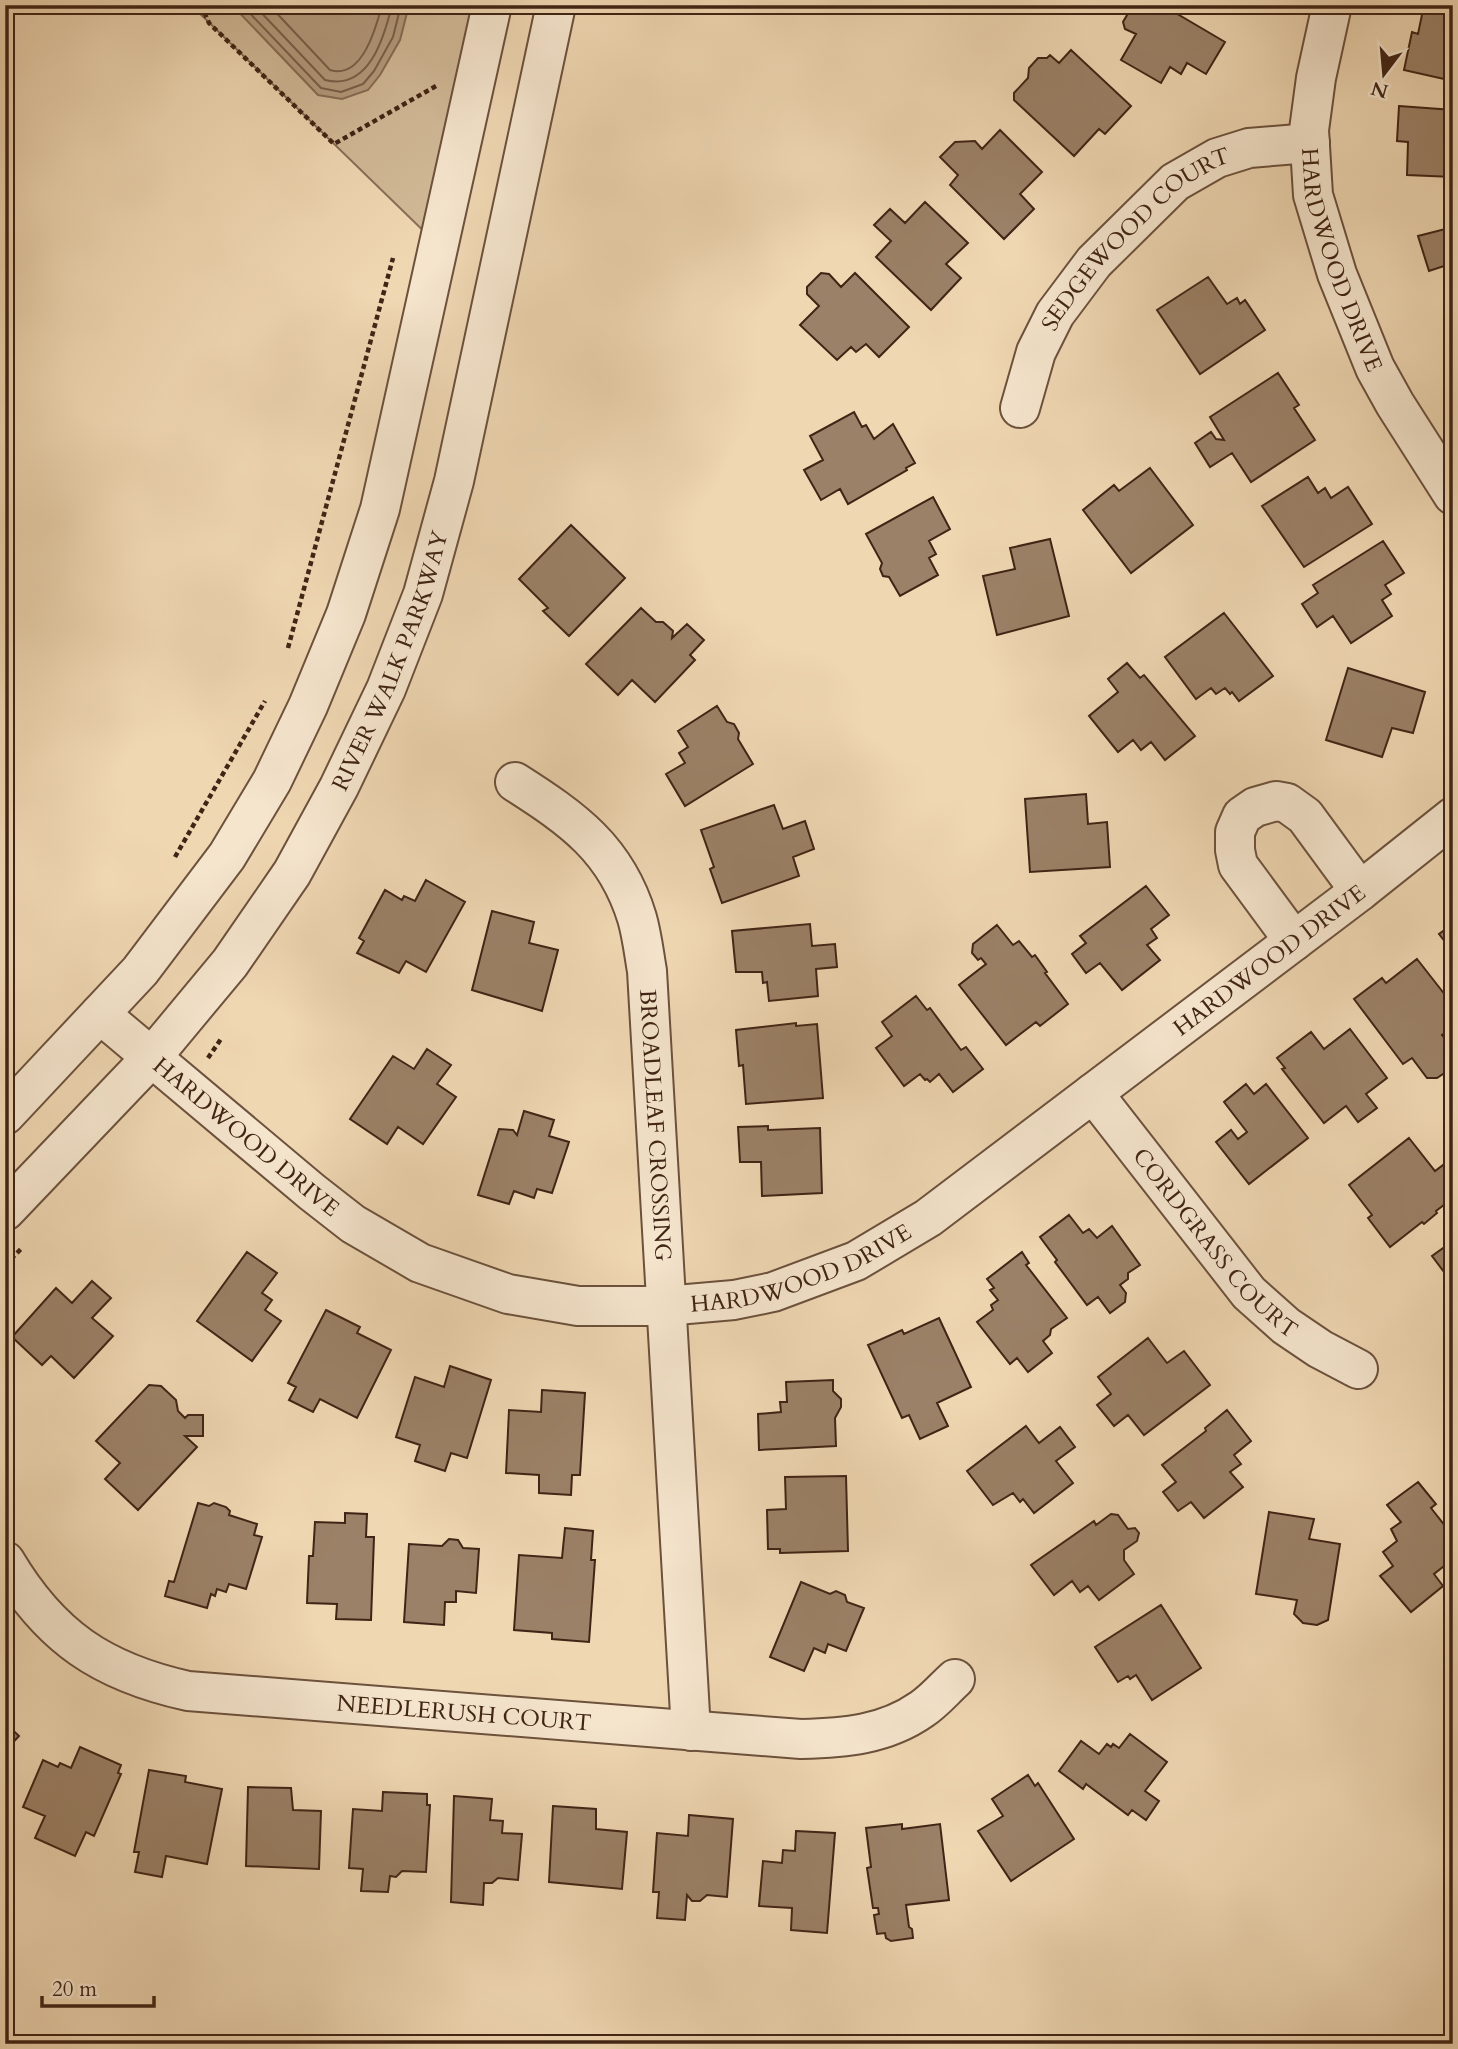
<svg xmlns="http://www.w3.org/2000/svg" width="1458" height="2049" viewBox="0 0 1458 2049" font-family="Cardo,serif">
<rect width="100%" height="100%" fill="#efd7b2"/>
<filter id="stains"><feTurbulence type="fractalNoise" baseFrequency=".00286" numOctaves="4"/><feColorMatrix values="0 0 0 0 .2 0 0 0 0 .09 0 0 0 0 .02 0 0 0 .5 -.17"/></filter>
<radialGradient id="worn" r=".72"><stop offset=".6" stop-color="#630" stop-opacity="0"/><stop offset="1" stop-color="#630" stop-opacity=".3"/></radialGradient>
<path fill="#d1b997" stroke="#886e56" stroke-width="2" d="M191,5H483L438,245Z"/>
<path fill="#b49a7d" stroke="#866b53" stroke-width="2" d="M232,5H409L400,40L380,75L368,90L342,99L318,95Z"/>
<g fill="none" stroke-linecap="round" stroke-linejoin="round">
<path stroke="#7a5f49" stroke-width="2" d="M242,5L321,88L341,92L363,84L374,71L393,37L401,5
M254,5L325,80C369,91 384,38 392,5
M269,5L330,70C362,80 376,28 382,5"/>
</g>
<path fill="#9b8167" stroke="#402415" stroke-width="2" d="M1133,5H1143L1150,9L1153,5H1162L1225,42L1206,74L1187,63L1181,74L1170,67L1161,83L1121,60L1136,34L1125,29L1123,22Z
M1424,5H1453V81L1404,70L1412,32L1418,34Z
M1071,50L1131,106L1105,134L1099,129L1074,156L1014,100V93L1028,78L1029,68L1038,58H1047L1050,55L1059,63Z
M1399,106L1453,110V177L1407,175L1408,142L1397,141Z
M1000,130L1042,172L1020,194L1034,209L1004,239L950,185L958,175L940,157L955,142L975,141L982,149Z
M925,202L968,243L946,264L961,278L931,310L876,257L891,241L874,225L890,209L905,223Z
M1453,227V292L1444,266L1429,271L1418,236Z
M821,273L829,274L841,287L855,273L909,327L879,357L866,344L856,352L851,347L837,360L800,325L819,306L807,294V287Z
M1208,277L1227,304L1237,298L1240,304L1245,300L1265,330L1200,374L1157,310Z
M1278,373L1299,405L1294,408L1315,440L1251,482L1232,453L1210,467L1195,443L1211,432L1216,439L1224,440L1210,417Z
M854,412L862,427L866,425L874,439L893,424L915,463L906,468L907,470L848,504L840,489L821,500L804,470L823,460L810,436Z
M1150,468L1193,525L1131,573L1083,510L1114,485L1119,491Z
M1308,477L1318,493L1325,488L1331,498L1348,487L1372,524L1304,567L1262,506Z
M933,497L950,529L929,541L936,554L929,558L938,575L900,596L889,577L883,576L880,569L882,563L866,534Z
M571,525L625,578L569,636L543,611L548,608L519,579Z
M1050,539L1069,616L997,635L983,576L1015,569L1010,548Z
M1383,541L1404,573L1385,585L1391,594L1382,600L1392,616L1351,643L1333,616L1317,627L1302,604L1318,593L1313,585Z
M641,608L656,622H663L673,631L672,638L687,624L704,640L690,655L695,660L655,702L632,680L618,695L586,664Z
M1224,613L1273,676L1239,701L1232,692L1230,694L1225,688L1216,694L1211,688L1196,699L1165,657Z
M1127,663L1140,678L1144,675L1195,736L1165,760L1151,742L1141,750L1133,740L1118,752L1089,716L1118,692L1108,679Z
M1348,668L1425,692L1413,733L1392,728L1382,757L1326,740Z
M717,706L727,722L734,724L739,733L738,739L753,764L685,806L666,774L685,763L679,753L688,747L678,731Z
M1086,794L1088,824L1107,822L1110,867L1030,872L1025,799Z
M774,805L783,829L805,821L814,849L793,857L799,876L722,903L710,869L714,867L701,830Z
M426,880L465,902L426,972L406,961L399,973L357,953L364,941L359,938L385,890L402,900L404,896L415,901Z
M1146,886L1169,915L1151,929L1157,938L1147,945L1160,960L1122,990L1100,963L1086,973L1072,954L1086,943L1080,936Z
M492,911L534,922L529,943L558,950L542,1011L472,990Z
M810,924L812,946L835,944L837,967L816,969L818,996L769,1001L767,982L763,983L762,972H736L732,931Z
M1453,924V952L1439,934Z
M997,925L1013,945L1019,941L1032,957L1035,955L1047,972L1045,973L1068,1004L1040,1026L1036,1022L1006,1045L959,985L986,964L981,958L978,960L972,953L973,944Z
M1417,959L1453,1005V1027L1442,1035L1453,1049V1058L1450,1060L1449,1070L1437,1078H1427L1412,1058L1403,1064L1354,999L1382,978L1386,983Z
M916,996L927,1010L930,1008L961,1050L966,1047L983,1069L953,1092L939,1074L930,1082L927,1079L925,1080L920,1074L904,1086L876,1048L892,1036L882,1022Z
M796,1023V1026L817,1024L823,1098L746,1104L743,1065L739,1066L736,1030Z
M1350,1029L1387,1078L1366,1094L1377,1108L1358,1122L1346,1106L1324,1123L1282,1069L1285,1068L1277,1058L1311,1032L1324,1049Z
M427,1049L451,1065L437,1084L456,1097L423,1144L398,1127L387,1144L350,1119L393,1056L414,1069Z
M1246,1084L1254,1094L1266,1084L1308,1138L1249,1184L1216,1142L1231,1130L1238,1139L1247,1132L1224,1102Z
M524,1111L554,1120L549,1136L569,1142L552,1193L537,1189L534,1198L514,1191L509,1204L478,1195L499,1129L513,1130L517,1135Z
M768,1126V1130L820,1128L822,1193L762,1196L761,1162H740L738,1127Z
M1409,1138L1435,1171L1451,1159L1453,1160V1189L1450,1192L1453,1198L1436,1211L1437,1213L1424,1224L1422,1222L1390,1247L1368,1218L1372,1215L1349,1185Z
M1069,1215L1083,1233L1089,1229L1097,1238L1112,1226L1140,1265L1128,1273V1279L1120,1285L1126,1293L1125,1302L1110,1313L1098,1297L1087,1305L1055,1262L1057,1260L1040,1237Z
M1453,1241V1284L1432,1256Z
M247,1252L277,1273L262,1293L272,1300L265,1310L281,1321L252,1361L197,1321Z
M1022,1252L1029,1263L1026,1265L1067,1318L1051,1329L1050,1335L1043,1341L1052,1353L1028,1372L1017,1358L1010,1364L977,1322L993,1310L991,1305L998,1300L990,1290L994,1288L987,1279Z
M92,1281L111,1298L92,1318L113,1336L74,1378L51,1356L42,1365L12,1337L56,1288L72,1303Z
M326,1310L360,1327L357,1333L391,1350L357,1418L320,1399L313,1412L289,1400L296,1387L288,1383Z
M939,1318L971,1387L937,1403L948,1426L920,1439L909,1415L902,1418L868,1345L902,1330L904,1334Z
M1148,1338L1167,1363L1184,1351L1210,1385L1144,1435L1128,1415L1114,1426L1097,1405L1111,1394L1098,1377Z
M450,1366L491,1380L467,1458L451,1453L445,1471L415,1461L420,1445L396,1437L415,1377L444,1387Z
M833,1380V1391L841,1399V1407L835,1418L836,1446L759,1450L758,1414L781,1412L780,1402H787L786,1382Z
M149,1385L161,1386L176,1400L178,1411L185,1418L188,1415H203V1436H185L197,1447L138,1510L105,1479L120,1463L96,1441Z
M542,1390L585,1393L580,1475H572L571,1495L539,1493V1475L506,1473L509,1410L541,1412Z
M1227,1410L1251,1441L1234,1455L1241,1464L1230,1472L1243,1487L1204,1518L1191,1502L1178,1511L1163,1492L1176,1482L1162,1465L1206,1431L1205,1428Z
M1026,1426L1039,1443L1060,1427L1075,1447L1056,1461L1073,1483L1034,1513L1023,1499L1020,1502L1013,1493L993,1505L967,1471Z
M846,1476L848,1551L780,1553V1549H768L767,1510L786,1509L785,1477Z
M1418,1482L1436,1504L1431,1508L1453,1536V1559L1434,1574L1443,1586L1411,1612L1380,1576L1393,1566L1383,1552L1397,1541L1391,1529L1401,1522L1387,1505Z
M198,1503L209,1506L214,1503L226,1507L230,1511L229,1515L257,1524L254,1535L262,1537L246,1589L229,1584L226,1592L217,1589L215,1596L211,1594L207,1608L165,1596L169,1581L174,1582Z
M1269,1512L1314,1519L1309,1539L1340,1544L1328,1620L1317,1625L1303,1623L1294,1614L1297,1600L1256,1594Z
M345,1513L367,1514L366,1537H374L371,1620L336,1619L337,1604L307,1603L309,1556H313L315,1522L345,1523Z
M1111,1514L1118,1515L1128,1529L1135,1528L1139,1533L1137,1541L1124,1550V1560L1134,1574L1099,1600L1088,1586L1080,1592L1072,1581L1054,1595L1031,1565L1094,1521L1096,1525Z
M565,1528L593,1531L591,1560H595L589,1642L552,1639V1633L514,1630L519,1555L562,1558Z
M449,1539L458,1540L463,1548L479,1549L476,1593L456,1591V1602H445L444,1625L404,1622L409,1544L442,1546Z
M801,1582L830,1594L836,1591L845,1595L847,1602L864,1608L846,1651L828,1644L825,1653L814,1648L804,1671L770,1657Z
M1161,1605L1201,1668L1152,1700L1136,1675L1130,1679L1128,1676L1118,1682L1095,1647Z
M5,1723L19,1736L5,1751Z
M1130,1734L1167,1762L1145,1791L1159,1801L1146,1820L1132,1810L1128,1815L1086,1784L1083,1789L1059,1771L1081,1741L1099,1754L1107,1744L1111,1747L1113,1744L1119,1748Z
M80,1747L121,1765L118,1773L121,1774L94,1836L86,1832L75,1856L35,1838L45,1816L23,1807L43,1760L58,1767L60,1763L71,1768Z
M149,1770L186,1776L185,1782L222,1789L207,1864L166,1856L162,1877L135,1872L139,1852H134Z
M1028,1775L1035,1786L1038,1783L1074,1839L1011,1881L978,1831L1003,1816L992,1799Z
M248,1787L291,1788L293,1810L321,1811L319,1869L246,1866Z
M383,1792L427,1794V1805H430L426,1872L402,1871L396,1877L390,1876L388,1892L361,1891L363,1869L349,1868L353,1809L382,1811Z
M454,1796L492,1799L490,1820L503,1821L502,1833L522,1834L518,1880L498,1878L492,1883H484L483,1905L451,1902Z
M553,1806L596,1809V1829L627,1832L622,1889L549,1882Z
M689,1815L733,1819L727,1897L707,1895L700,1901H692L687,1895L685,1920L657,1918L659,1892H653L657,1833L688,1836Z
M902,1824V1829L940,1824L949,1900L906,1905L909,1927L912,1929L913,1938L891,1941L886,1938L885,1933L877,1934L874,1915L879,1914L878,1908H873L867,1868L871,1867L866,1828Z
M796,1831L835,1833L827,1933L791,1930L792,1908L759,1906L763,1861L782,1863L783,1850L795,1851Z"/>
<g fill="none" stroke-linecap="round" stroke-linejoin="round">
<g stroke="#6c513c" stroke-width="42">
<g id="minor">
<path id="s1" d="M1332,5L1316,78L1309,130L1313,195L1337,274L1375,368L1395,404L1453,495"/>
<path id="s2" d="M1020,408L1036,352L1055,314L1094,262L1175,182L1217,158L1249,148L1310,143"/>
<path id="s3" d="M515,782C573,819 616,849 637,918C642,935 644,954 647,971L691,1731"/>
<path d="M1294,941L1238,865L1235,850V832L1242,816L1255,807L1276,801L1287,803L1305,816L1360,891"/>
<path id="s4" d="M100,1014L312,1192L353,1224L420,1263L508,1294L578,1306H665L734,1300L773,1292L856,1261L928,1218L1360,891L1453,817"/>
<path id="s5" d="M1093,1093L1249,1293L1286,1326L1320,1349L1358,1369"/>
<path d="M5,1115L140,971L227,856L272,781L308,706L346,614L380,509L492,5"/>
<path id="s6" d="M5,1211L151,1058L230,963L292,873L339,787L386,689L423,594L454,481L556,5"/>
<path id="s7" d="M5,1561C50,1637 102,1672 188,1691L801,1739C844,1738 885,1735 922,1709C934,1701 944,1689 955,1679"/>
</g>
</g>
<path stroke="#402415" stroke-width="4.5" stroke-dasharray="5 3.5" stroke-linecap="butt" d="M201,5L209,23L334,144L436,86
M288,648L393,258
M175,857L265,701
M208,1058L221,1039
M5,1265L23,1247"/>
<use href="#minor" stroke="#f5e5cd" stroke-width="38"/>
</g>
<g text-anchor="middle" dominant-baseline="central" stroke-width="7" stroke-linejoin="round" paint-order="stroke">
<g font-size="23" fill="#402415" stroke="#f5e5cd">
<text stroke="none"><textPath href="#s2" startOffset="212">SEDGEWOOD COURT</textPath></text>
<text stroke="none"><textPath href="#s1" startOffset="262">HARDWOOD DRIVE</textPath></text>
<text stroke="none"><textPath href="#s6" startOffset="679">RIVER WALK PARKWAY</textPath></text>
<text stroke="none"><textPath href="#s4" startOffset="1367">HARDWOOD DRIVE</textPath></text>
<text stroke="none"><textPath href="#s3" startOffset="396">BROADLEAF CROSSING</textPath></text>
<text stroke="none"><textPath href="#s4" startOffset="191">HARDWOOD DRIVE</textPath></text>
<text stroke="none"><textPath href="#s5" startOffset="194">CORDGRASS COURT</textPath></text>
<text stroke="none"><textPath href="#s4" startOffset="800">HARDWOOD DRIVE</textPath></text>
<text stroke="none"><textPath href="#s7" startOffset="509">NEEDLERUSH COURT</textPath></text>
</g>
</g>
<rect width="1458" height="2049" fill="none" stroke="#efd7b2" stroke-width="28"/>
<rect x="7" y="7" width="1444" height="2035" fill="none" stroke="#402415" stroke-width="3.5"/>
<rect x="14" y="14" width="1430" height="2021" fill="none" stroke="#402415" stroke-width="2"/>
<g transform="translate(1384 74) rotate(196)" stroke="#f5e5cd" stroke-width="5" paint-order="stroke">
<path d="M0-5L12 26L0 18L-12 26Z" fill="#402415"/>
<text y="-10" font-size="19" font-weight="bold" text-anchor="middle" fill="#402415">N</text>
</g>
<path d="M42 1996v10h112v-10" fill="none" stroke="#402415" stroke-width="3.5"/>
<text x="52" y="1996" font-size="21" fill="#402415" stroke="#f5e5cd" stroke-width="5" paint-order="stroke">20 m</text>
<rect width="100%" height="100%" filter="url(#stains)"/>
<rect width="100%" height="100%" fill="url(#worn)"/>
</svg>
